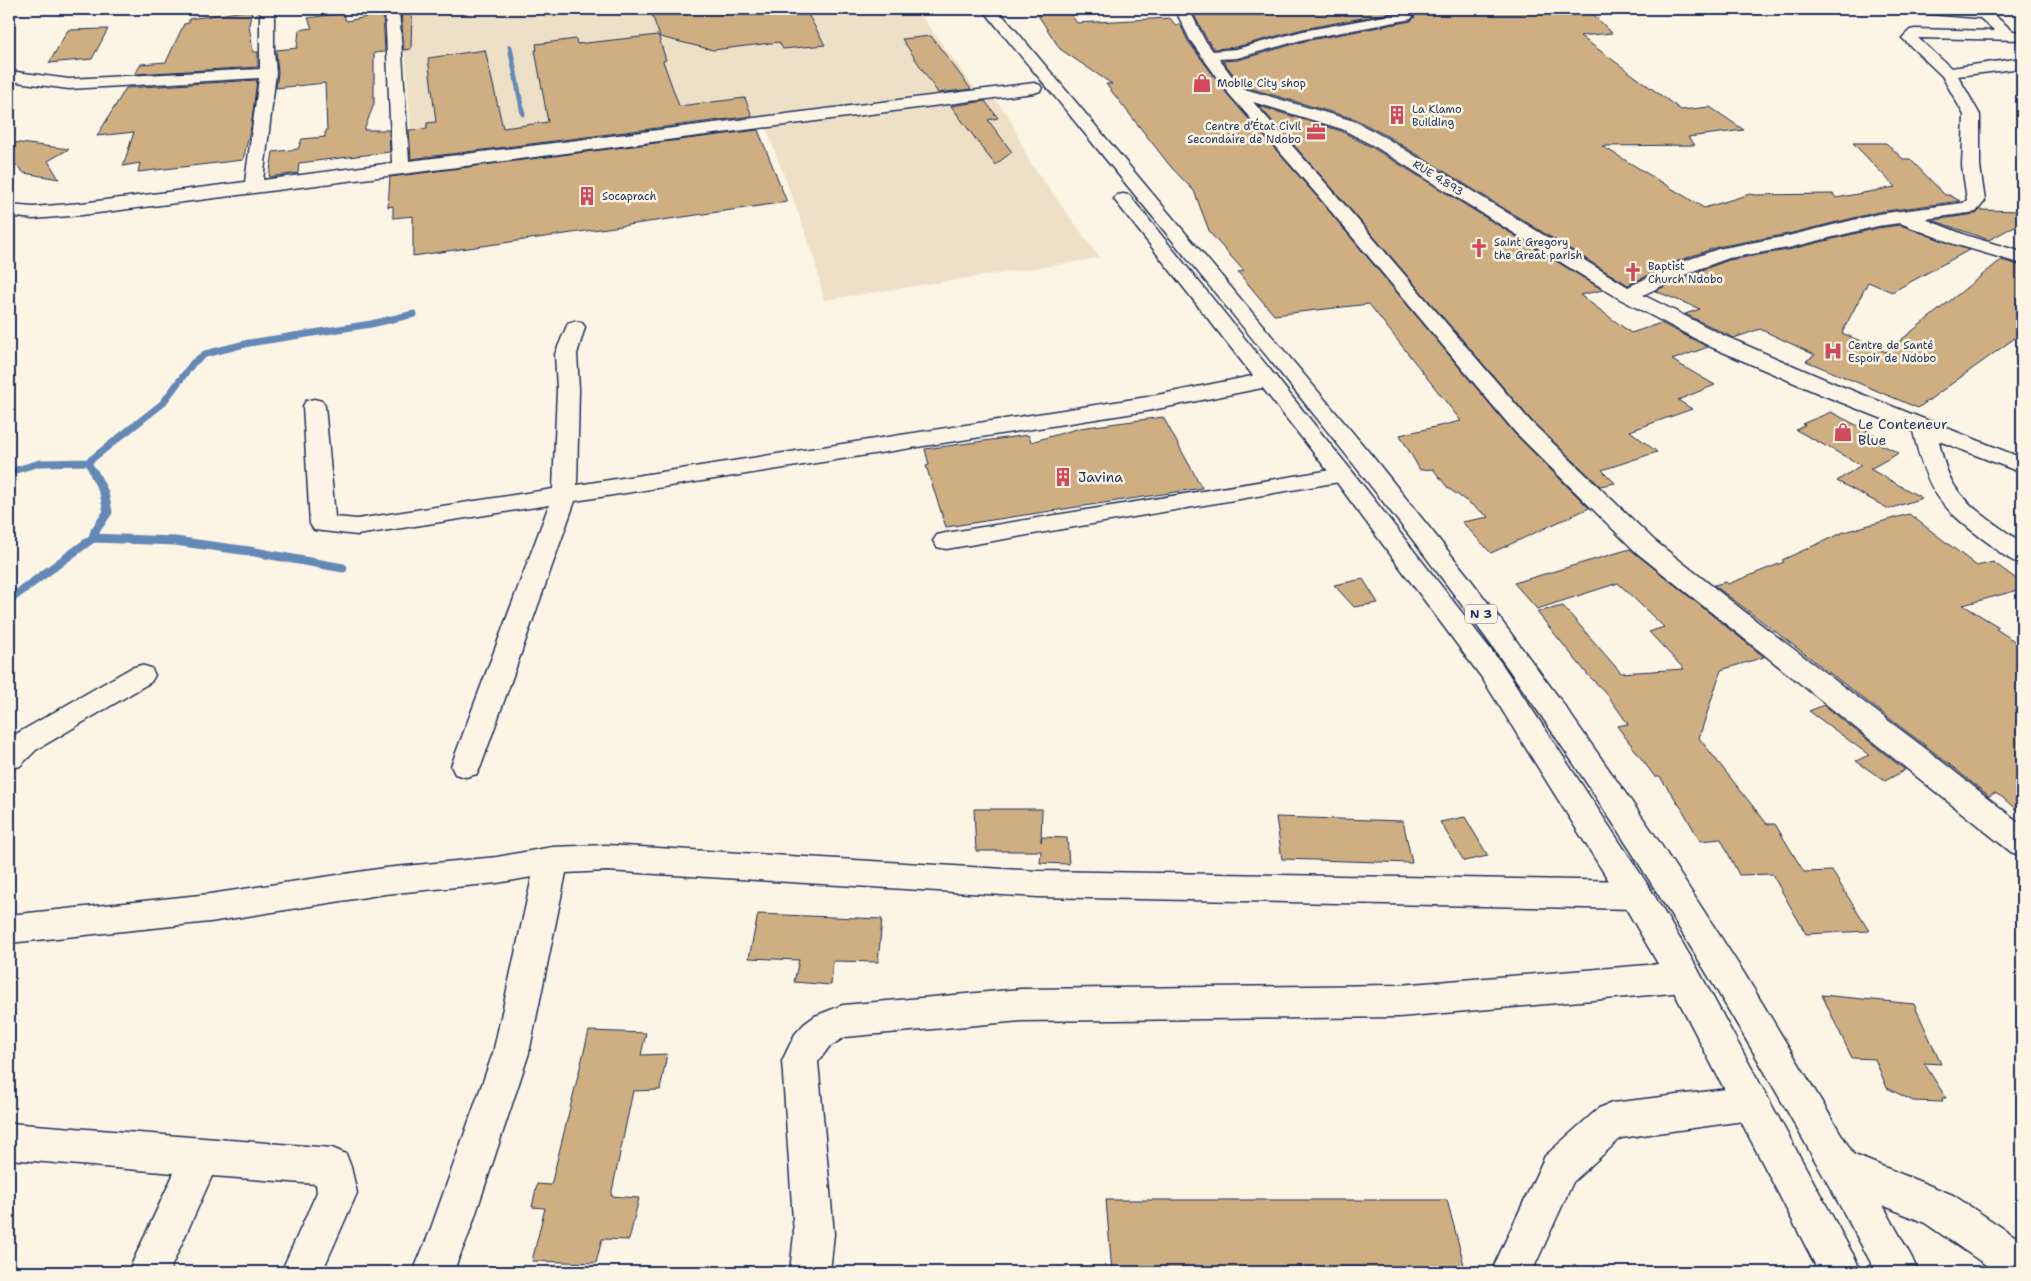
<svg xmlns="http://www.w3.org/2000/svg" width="2031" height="1281" viewBox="0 0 2031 1281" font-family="'Shantell Sans',sans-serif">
<rect width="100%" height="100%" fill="#fcf5e5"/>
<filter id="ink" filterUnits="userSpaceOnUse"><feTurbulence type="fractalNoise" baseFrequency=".02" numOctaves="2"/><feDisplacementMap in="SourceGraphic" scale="10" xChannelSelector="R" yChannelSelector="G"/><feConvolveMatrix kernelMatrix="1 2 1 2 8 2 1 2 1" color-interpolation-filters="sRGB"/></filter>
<g filter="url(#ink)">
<path fill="#eee0c7" d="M402,9H916L975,89L413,160Z
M993,98L1008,115L1031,164L1100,258L824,300L813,253L765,125Z"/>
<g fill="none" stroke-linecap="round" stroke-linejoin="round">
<path stroke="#6589b6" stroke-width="5" d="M510,47L523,114"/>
<path stroke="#6589b6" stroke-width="7" d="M88,462L94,474
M9,472L40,463L88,462L162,404L193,363L205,354L249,343L371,324L414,314"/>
<path stroke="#6589b6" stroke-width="9" d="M93,538L95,531L108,512L104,493L94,473
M9,600L93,538L175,541L249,551L343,568"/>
</g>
<path fill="#cfae82" stroke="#1b2f5e" d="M412,9L411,49L404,50L401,11Z
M650,9H805L825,45L783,49L779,42L713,50L660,37Z
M1034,9H1067L1077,23L1170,18L1176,26L1180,24L1188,41L1228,95L1318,198L1514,433L1589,508L1491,553L1462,522L1489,517L1448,488L1433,469L1420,470L1400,435L1461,421L1369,304L1274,315L1238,272L1244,271L1210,233L1194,191L1171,167L1106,84H1112L1060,49Z
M1204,9H1574L1577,13H1592L1612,33L1580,36L1681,110L1710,107L1744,130L1688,137L1695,145L1602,146L1704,208L1750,194L1754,195L1833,194L1836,198L1895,187L1853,143H1886L1903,159H1910L1945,195H1949L1960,201L1878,212L1788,234L1717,247L1678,261L1628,285L1387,136L1355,119L1242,86L1223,61L1238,60L1305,41L1411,21L1415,17L1411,11L1406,10L1303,29L1236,47L1214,49L1206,38L1194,15Z
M252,10L249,25L253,52H258V67L135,74L141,64L166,62L184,24L189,23V19Z
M343,13L346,21L383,14L385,52L374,53V104L364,130H389L390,152L299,163L298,173L269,177L273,152L298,149L302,139L325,137V132L327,131L325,83L276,88L278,73L276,50L297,48L299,30L312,28L308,18Z
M108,29L92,59L49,63L68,30Z
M658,35L666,60L663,61L679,106L745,98L752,116L411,159L409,130L427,129V123L436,122L428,58L485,50L503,128L548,122L535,50H537L536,44L576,39L577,44Z
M931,36L971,89L938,93L902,39Z
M257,80L251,127L243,160L138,172L140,163L123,166L134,132L97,136L126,88Z
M985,101L998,118L988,120L1012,152L995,165L951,106Z
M1259,106L1341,131L1373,148L1603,290L1580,295L1631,333L1661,323L1708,347L1672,360L1715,385L1678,400L1692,409L1630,431L1657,452L1602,470L1615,483L1600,486L1532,421L1332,188Z
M758,130L787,202L413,256V216L393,218V206L388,207L390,177Z
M12,142L69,149L48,161L59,179L24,173L14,163Z
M1980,210L2022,211V222L1989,240L1932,220L1976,214Z
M1900,225L1969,250L1892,292L1868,282L1842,333L1886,352L2001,260L2022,266V333L1918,408L1806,361L1815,355L1760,329L1734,338L1728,335L1685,314L1700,309L1655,291L1694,273L1729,260L1788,250L1878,228Z
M1831,412L1885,440L1878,443L1899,453L1870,469L1922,498L1889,509L1837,481L1861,465L1796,430L1805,425L1802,424Z
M1163,417L1202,488L946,527L926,466L929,465L925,449L1028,435L1031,442L1080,428Z
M1909,514L1977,566L1993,562L2022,583V589L1963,605L1999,627L1996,629L2022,646V815L2002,797L1995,793L1989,796L1935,753L1714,585L1726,582L1728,584L1784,562L1782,560L1844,532Z
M1630,549L1764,657L1721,670L1699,738L1767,824H1775L1804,872L1832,871L1869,931L1806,934L1772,874L1739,875L1721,839L1700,841L1682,809L1660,777H1655L1617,726L1628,724L1606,693L1588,675L1537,612L1563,606L1621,673L1684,669L1649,632L1664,627L1618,583L1537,609L1514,583Z
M1363,579L1378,603L1354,607L1334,585Z
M1824,705L1905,770L1885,781L1856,761L1869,755L1809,711Z
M974,809H1042L1041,842L1042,837L1067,838L1069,864L1040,863L1041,851H976Z
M1276,817L1403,821L1412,863L1282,859Z
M1465,817L1488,856L1464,861L1440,822Z
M758,914L882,919L878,962L833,961L831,985L794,982L799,960L749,958Z
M1822,995L1914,1004L1941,1064L1924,1063L1946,1098H1942L1943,1102L1913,1101L1887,1088L1875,1059L1852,1058Z
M589,1031L646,1033L641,1055L667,1054L660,1090L633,1091L611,1196L639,1198L629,1240L602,1239L596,1263L532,1261L545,1208L532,1207L537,1184L551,1185Z
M1106,1200H1447L1466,1272H1112Z"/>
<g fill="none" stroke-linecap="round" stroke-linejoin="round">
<g stroke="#1b2f5e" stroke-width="3">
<path id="minor" d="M260,9H274V52L276,73L263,180L392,163L385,9H399L409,161L1034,83L1040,85L1042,88L1040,91L1034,93L82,215L33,219L9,216V205L33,207L82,203L245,182L259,78L69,89L9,81V71L69,79L260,69Z
M1175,9H1189L1204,39L1213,51L1236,49L1303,31L1406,12L1411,13L1413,16L1411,19L1406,20L1305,39L1237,58L1219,59L1241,88L1354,121L1386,138L1628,287L1679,263L1718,249L1788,236L1878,214L1963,203L1967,200L1962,166L1964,115L1942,76L1902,38L1910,30L1915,29L1995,31L1980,18L1918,13L1913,12L1911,9L1984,10L1989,11L2013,31L2022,32V40L1918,38L1951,68L2022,58V68L1958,76L1980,115V166L1985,201L1976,212L1925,219L1968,236L2022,252V264L1954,244L1900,223L1878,226L1788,248L1729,258L1693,271L1643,295L1727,337L1836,384L2022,458V473L1939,441C1942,456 1946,472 1954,485C1970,510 1999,526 2022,543V564C2008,561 1998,550 1987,542C1939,507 1926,489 1913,431L1820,394L1711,347L1620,299L1374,146L1342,129L1253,102L1331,189L1531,422L1655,541L1759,623L1926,749L2022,825V856L2011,852L1637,553L1515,432L1319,197L1229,94L1190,40Z
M575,321L582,323L585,327L577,354L579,389L577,485L1147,397L1267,373L1275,375L1278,380L1275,385L1267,387L1147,411L575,501L481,766L477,774L466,777L455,774L451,766L549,505L357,535L314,530L310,524L303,406L306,401L314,399L322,401L325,406L335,517L357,519L553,489L557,389L555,354L568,323Z
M1343,468L1351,470L1355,475L1351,480L946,549L937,547L933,541L937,535L946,533Z
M141,665L151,668L155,675L151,682L36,750L20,766L9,769V740L16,734L131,668Z
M607,845L1038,871L1636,881L1648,885L1652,895L1648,905L1636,909L1038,897L607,871L566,873L529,1053L469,1234L453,1272H413L430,1231L493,1053L532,877L497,883L385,894L210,922L9,943V915L210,894L385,868L497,857L552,847Z
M1684,962L1696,966L1701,977L1696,988L1684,992L1399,1017L1021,1021L845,1037L829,1047L818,1062L834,1234L830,1272H790L794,1234L782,1061L795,1034L804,1024L815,1016L843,1005L1021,989L1399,985Z
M1751,1086L1764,1091L1770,1103L1764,1115L1751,1120L1621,1138L1573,1182L1532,1272H1491L1545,1156L1599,1108L1612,1103Z
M9,1123L332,1148L346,1154L351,1167L357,1193L322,1272H281L317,1192L316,1184L212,1176L169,1272H128L174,1173L9,1159Z
M1842,1150L1953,1195L2022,1241V1272H1996L1925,1223L1828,1182L1823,1169L1828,1156Z"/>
</g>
<g stroke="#1b2f5e" stroke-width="3">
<path id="highway" d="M983,9H997L1018,33L1373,457L1468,576L1559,698L1654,834L1744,973L1872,1185L1912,1258L1918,1272H1876C1748,1034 1610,802 1447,585C1329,428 1201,277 1077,124C1046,85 1013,48 983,9Z
M1123,194L1129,195L1351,470L1502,664L1648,885L1696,966L1855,1258L1861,1272H1819L1672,988L1624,905L1482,678L1335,480L1117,203L1114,199L1117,195Z"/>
</g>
<use href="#minor" fill="#fcf5e5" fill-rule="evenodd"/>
<use href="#highway" fill="#fcf5e5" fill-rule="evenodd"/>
</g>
</g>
<defs>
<g id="shop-bare" transform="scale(1.5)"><path d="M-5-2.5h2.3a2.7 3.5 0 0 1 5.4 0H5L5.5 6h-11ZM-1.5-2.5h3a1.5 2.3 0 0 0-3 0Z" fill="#d1495b" stroke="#fcf5e5" stroke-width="2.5" paint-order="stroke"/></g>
<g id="building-bare" transform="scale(1.5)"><path d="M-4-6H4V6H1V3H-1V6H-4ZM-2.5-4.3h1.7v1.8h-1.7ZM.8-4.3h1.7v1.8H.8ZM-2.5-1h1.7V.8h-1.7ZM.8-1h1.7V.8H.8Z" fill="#d1495b" stroke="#fcf5e5" stroke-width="2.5" paint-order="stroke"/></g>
<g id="office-bare" transform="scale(1.5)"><path d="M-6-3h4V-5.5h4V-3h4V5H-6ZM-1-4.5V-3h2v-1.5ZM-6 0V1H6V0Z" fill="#d1495b" stroke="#fcf5e5" stroke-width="2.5" paint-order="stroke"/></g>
<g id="church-bare" transform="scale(1.5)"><path d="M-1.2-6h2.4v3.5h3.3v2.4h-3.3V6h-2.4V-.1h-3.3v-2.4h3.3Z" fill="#d1495b" stroke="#fcf5e5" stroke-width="2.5" paint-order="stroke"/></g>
<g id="hospital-bare" transform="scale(1.5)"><path d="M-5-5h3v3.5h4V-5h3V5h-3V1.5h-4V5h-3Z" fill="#d1495b" stroke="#fcf5e5" stroke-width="2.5" paint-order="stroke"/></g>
</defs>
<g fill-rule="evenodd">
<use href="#shop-bare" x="1202" y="83"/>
<use href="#building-bare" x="1397" y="115"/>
<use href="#office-bare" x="1316" y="132"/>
<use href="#building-bare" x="587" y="196"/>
<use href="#church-bare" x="1479" y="248"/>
<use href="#church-bare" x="1633" y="272"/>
<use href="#hospital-bare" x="1833" y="351"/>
<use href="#shop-bare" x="1843" y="432"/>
<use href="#building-bare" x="1063" y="477"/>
</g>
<g text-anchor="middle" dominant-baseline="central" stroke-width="5" stroke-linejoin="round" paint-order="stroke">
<g font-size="11" fill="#1b2f5e" stroke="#fcf5e5" text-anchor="start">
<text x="1217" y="83">Mobile City shop</text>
<text x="1412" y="109">La Klamo<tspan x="1412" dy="13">Building</tspan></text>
<text x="1301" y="126" text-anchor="end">Centre d’État Civil<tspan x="1301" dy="13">Secondaire de Ndobo</tspan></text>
<text x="602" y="196">Socaprach</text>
<text x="1494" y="242">Saint Gregory<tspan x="1494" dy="13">the Great parish</tspan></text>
<text x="1648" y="266">Baptist<tspan x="1648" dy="13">Church Ndobo</tspan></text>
<text x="1848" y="345">Centre de Santé<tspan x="1848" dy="13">Espoir de Ndobo</tspan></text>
</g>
<g font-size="11" fill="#1b2f5e" stroke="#fcf5e5">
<text transform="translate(1438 178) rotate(32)">RUE 4.893</text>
</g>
<rect fill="#fcf5e5" stroke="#5e6a86" stroke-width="1" x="1465" y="604.5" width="32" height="19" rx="4"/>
<g font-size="12" font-weight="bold" fill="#1b2f5e">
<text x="1481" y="614">N 3</text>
</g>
<g font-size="14" fill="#1b2f5e" stroke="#fcf5e5" text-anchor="start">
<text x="1858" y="424">Le Conteneur<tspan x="1858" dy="16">Blue</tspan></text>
<text x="1078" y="477">Javina</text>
</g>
</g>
<rect width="2031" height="1281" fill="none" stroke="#fcf5e5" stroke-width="30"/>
<rect x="15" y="15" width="2001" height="1251" fill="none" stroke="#1b2f5e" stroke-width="2" filter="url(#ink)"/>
</svg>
